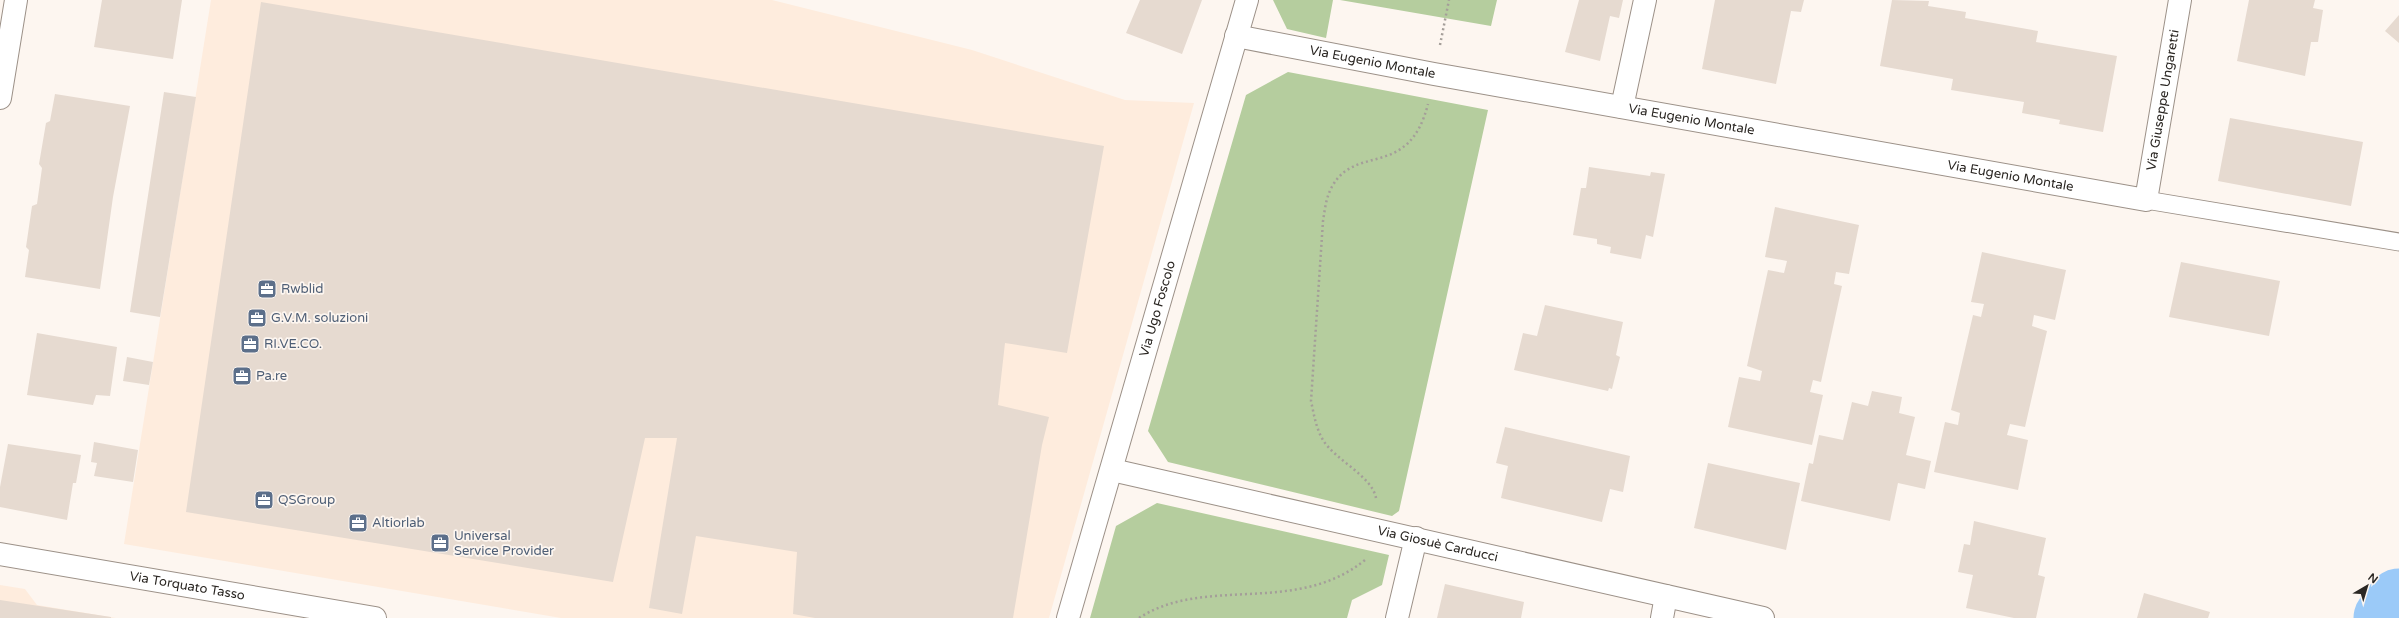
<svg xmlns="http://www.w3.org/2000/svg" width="2399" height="618" viewBox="0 0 2399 618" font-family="'Varela Round',sans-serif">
<rect width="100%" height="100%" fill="#fdf6f0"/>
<path fill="#feecdd" d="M211,0H772L972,50L1125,100L1194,103L1049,618H561L124,544Z
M0,585L25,589L37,605L116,618H0Z"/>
<path fill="#b5cd9e" d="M1273,0H1333L1326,38L1287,29Z
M1340,0H1497L1491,26Z
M1288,72L1488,110L1399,511L1392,516L1168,462L1148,431L1246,95Z
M1157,503L1389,555L1382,585L1352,600L1347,618H1090L1116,526Z"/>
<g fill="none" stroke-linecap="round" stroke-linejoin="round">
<path stroke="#9bcaf8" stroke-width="67" d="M2387,618L2399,602"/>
</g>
<path fill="#e6dad0" d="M102,0H182L173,59L94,47Z
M1140,0H1202L1182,54L1126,33Z
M1579,0H1623L1619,18L1610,16L1600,61L1565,52Z
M1715,0H1804L1801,12L1791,11L1776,84L1702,69Z
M1892,0L1929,1L1928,6L1966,12L1965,18L2038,31L2036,42L2117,56L2103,132L2059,124L2060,120L2022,113L2024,102L1951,90L1953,79L1880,66Z
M2249,0H2315L2313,8L2323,10L2318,42H2311L2305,76L2237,61Z
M261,2L1104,146L1067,353L1005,343L998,405L1049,417L1042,445L1013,618H815L793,614L797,552L696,536L682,614L649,608L677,438H645L613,582L186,512Z
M2399,15V43L2385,31Z
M164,92L196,97L160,317L130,312Z
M55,94L130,106L113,197L100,289L25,277L29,250L26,247L32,206L37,204L42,168L39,164L46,123L50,121Z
M2230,118L2363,142L2351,206L2218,181Z
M1589,167L1650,176L1651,172L1665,174L1653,237L1646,235L1641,259L1610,253L1611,247L1597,244V239L1573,235L1581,188H1586Z
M1775,207L1859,225L1849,274L1836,272L1834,284L1842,286L1821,382L1813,380L1810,392L1823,395L1812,445L1728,427L1739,377L1760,381L1762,371L1747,366L1768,270L1784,273L1787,261L1765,257Z
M1982,252L2066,270L2055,320L2034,315L2032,326L2047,331L2025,427L2010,424L2007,435L2028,440L2018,490L1934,472L1945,422L1958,425L1960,413L1951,410L1973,315L1981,317L1984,304L1971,302Z
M2181,262L2280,281L2269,336L2169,317Z
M1545,305L1623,322L1616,355L1620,357L1612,389L1609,388L1608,391L1514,370L1523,333L1537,336Z
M37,333L117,347L110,396L96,395L93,405L27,395Z
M127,357L153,362L149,385L123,381Z
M1872,391L1902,397L1899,413L1915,417L1906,455L1931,461L1925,489L1898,483L1890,521L1801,501L1809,463L1813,464L1819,435L1843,440L1852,402L1868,406Z
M1505,427L1630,456L1623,492L1610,489L1602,522L1501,498L1508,466L1496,463Z
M94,442L138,450L133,482L94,476L97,463L91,462Z
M8,444L81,455L76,483H73L67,520L0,507V487Z
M1708,463L1800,483L1786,550L1694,528Z
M1974,521L2046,538L2038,575L2045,577L2036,618H2014L1966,608L1973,575L1958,572L1964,544L1970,545Z
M1445,584L1524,602L1521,618H1437Z
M2144,593L2210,612L2208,618H2137Z
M0,600L111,617V618H0Z"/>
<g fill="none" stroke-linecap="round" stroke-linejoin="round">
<g stroke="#9c9188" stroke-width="19">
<path id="service" d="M2146,200L2399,242"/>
</g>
<g stroke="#9c9188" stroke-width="24">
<g id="minor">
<path id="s1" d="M1236,36L1434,74L2146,200L2180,0"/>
<path d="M0,98L16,0"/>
<path d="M1622,107L1645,0"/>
<path id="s2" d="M1112,470L1763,618"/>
<path id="s3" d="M0,554L375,618"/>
<path id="s4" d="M1068,618L1247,0"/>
<path d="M1397,618L1416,538"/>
<path d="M1662,618L1666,596"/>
</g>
</g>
<path stroke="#a49e99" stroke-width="2.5" stroke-dasharray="2 3" stroke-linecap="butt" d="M1440,45L1449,0
M1376,498C1372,476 1335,460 1323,440C1316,428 1314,415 1311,401L1323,221C1325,209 1326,196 1333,185C1357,144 1409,179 1428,104
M1139,618C1205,575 1296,616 1365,560"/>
<use href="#service" stroke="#fff" stroke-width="17"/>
<use href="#minor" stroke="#fff" stroke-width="22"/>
</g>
<defs>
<g id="office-square" transform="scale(1)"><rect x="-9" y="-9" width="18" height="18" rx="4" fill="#5c6f8a" stroke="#fdf6f0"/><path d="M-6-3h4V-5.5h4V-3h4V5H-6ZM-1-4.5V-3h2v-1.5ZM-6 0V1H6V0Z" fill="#fff"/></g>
</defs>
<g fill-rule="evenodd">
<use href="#office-square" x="267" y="289"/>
<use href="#office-square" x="257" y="318"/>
<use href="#office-square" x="250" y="344"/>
<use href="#office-square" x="242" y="376"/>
<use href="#office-square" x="264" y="500"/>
<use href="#office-square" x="358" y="523"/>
<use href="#office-square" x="440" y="543"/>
</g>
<g text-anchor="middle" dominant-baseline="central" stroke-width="3.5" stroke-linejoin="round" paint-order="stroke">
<g font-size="13" fill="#2b2723" stroke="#fdf6f0">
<text stroke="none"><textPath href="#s1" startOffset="139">Via Eugenio Montale</textPath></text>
<text stroke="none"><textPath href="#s1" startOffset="1026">Via Giuseppe Ungaretti</textPath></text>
<text stroke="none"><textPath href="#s1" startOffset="463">Via Eugenio Montale</textPath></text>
<text stroke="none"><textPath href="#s1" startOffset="787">Via Eugenio Montale</textPath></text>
<text stroke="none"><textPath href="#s4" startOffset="322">Via Ugo Foscolo</textPath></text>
<text stroke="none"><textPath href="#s2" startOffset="334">Via Giosuè Carducci</textPath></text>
<text stroke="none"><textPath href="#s3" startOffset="190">Via Torquato Tasso</textPath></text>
</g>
<g font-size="13" fill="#4e5e75" stroke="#fdf6f0" text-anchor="start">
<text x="281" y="289">Rwblid</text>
<text x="271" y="318">G.V.M. soluzioni</text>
<text x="264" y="344">RI.VE.CO.</text>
<text x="256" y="376">Pa.re</text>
<text x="278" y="500">QSGroup</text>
<text x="372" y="523">Altiorlab</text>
<text x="454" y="536">Universal<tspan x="454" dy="15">Service Provider</tspan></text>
</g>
</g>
<g transform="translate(2367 586) rotate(38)" stroke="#fdf6f0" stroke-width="3" paint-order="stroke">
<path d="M0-3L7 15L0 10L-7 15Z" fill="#2b2723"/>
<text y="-6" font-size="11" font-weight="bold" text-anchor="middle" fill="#2b2723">N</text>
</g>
</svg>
